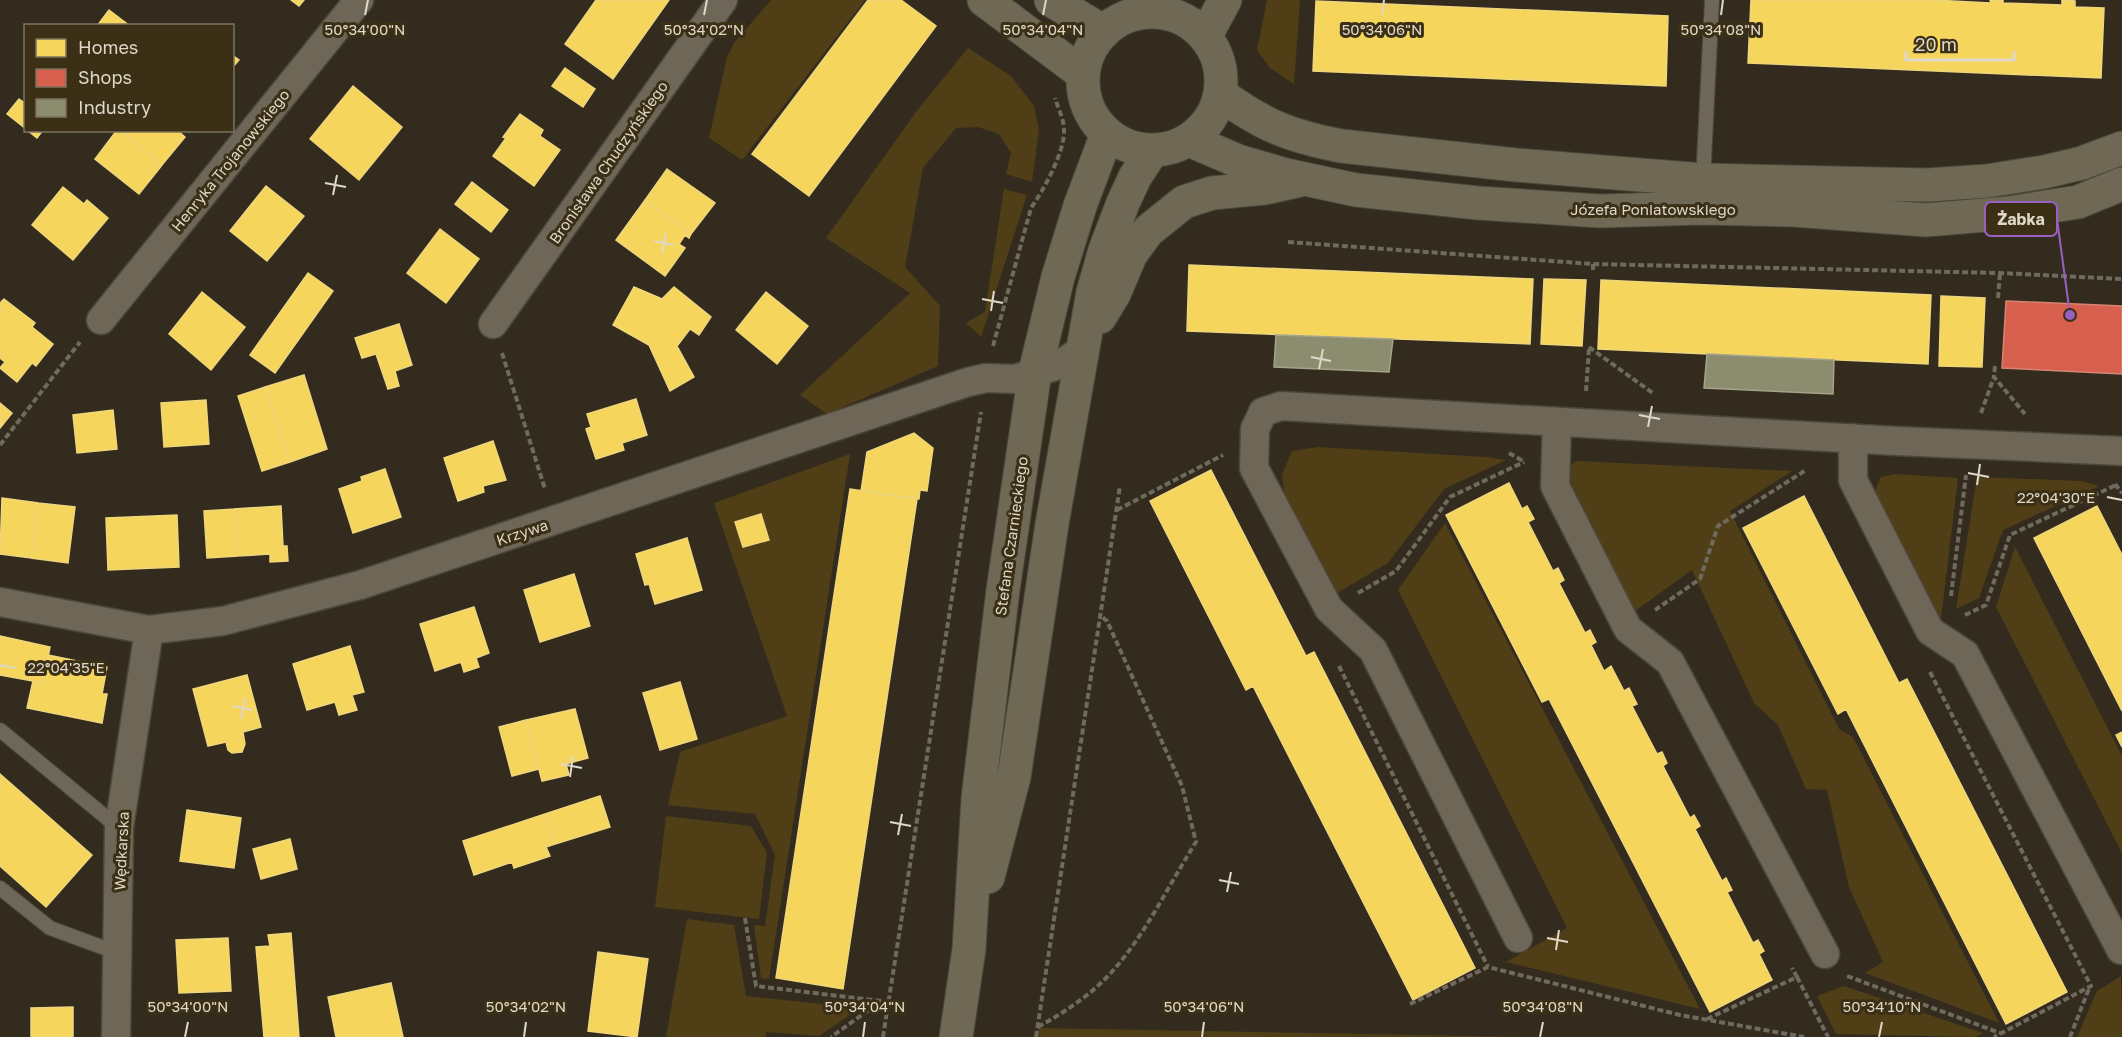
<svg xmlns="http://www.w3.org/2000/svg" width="2122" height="1037" viewBox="0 0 2122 1037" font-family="'Golos Text',sans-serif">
<rect width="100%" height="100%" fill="#332c1e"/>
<path fill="#503e16" d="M771,0H865L742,160L709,138L727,57L734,43Z
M1267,0H1300L1294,84L1270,68L1257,50Z
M968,48L1011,76L1034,106L1039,130L1032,182L1006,174L1011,153L999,134L978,127L956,128L923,168L905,267L940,306L938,366L827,414L800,395L910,293L826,238L916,112Z
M1004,189L1027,195L981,337L966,323L985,312Z
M1318,447L1485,457L1506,460L1444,489L1388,563L1332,596L1285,502L1282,474L1292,451Z
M850,454L769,979L761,978L754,925L765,926L775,855L755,814L668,805L680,752L787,716L714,503Z
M1577,461L1792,471L1730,511L1839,729L1853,737L1999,1023L1865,973L1883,962L1849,887L1827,790L1806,789L1778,725L1754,703L1692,570L1631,614L1564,481L1568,467Z
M1896,474L1958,478L1941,619L1933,622L1879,511L1875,491L1881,477Z
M1977,477L2082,481L2099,486L2003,530L1979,598L1956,609Z
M1445,523L1700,1009L1506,962L1567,928L1398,590Z
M2015,547L2122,756V853L1996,607Z
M666,816L751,826L767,853L759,919L655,907Z
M687,919L734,925L746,996L860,1008L819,1036L766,1032V1037H666Z
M2121,976L2122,1037H2077L2097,991Z
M1844,986L1983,1033L1976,1037L1836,1034L1817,996Z
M1038,1028L1528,1037H1036Z"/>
<path fill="#f6d55c" stroke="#efd67d" stroke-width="1.5" d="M291,0H304L299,6Z
M596,0H669L613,79L565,44Z
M868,0H901L936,26L809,196L752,154Z
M1751,0H1933L1991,3L1990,0H2003V3L2062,5V0L2075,1V7L2104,8L2101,78L1748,63Z
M1316,1L1668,16L1666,86L1313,71Z
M109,10L130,26H97Z
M232,55L239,60L232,68Z
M565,68L595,89L583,107L552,86Z
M353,86L402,127L359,180L310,139Z
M19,99L26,104V129L7,114Z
M520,114L543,130L540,136L560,150L534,186L493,156L506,138L503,137Z
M27,130H43L37,138Z
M117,130H120L162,165L139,194L95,159Z
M120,130H177L185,137L162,165Z
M667,169L715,203L691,234L645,200Z
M472,182L508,210L491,232L455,204Z
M266,186L304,216L267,261L230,231Z
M63,187L84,204L87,200L108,218L73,260L32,225Z
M645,200L691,234L689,238L685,235L679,244L685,248L665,276L616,240Z
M440,229L479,259L446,303L407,273Z
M1189,265L1533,279L1530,344L1187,331Z
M308,273L333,291L275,373L250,355Z
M1544,279L1586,280L1582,346L1541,344Z
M1601,280L1931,295L1928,364L1598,349Z
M634,287L662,299L674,287L711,317L699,335L690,329L677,346L694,377L670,391L649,345L613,325Z
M202,292L245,327L211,370L169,334Z
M766,292L808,326L777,364L736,330Z
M1941,296L1985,298L1982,367L1939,366Z
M4,299L35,323L32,327L53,344L36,366L32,363L17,382L0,368L5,362L0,358V303Z
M399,324L412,365L395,371L399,386L388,389L376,354L362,358L355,338Z
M304,375L327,449L290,462L265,387Z
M265,387L290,462L262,471L238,396Z
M636,399L647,435L622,443L624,450L596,459L586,429L591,427L587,414Z
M206,400L209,444L164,447L161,403Z
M0,403L12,413L0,428Z
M113,410L117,449L77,453L73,415Z
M914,433L933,448L927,491L920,490L919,499L861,491L867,452Z
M493,441L506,480L483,486L484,492L458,501L444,458Z
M385,469L401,517L353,533L339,489L362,481L361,477Z
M1211,470L1306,656L1314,652L1475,968L1413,1000L1253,686L1246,690L1150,501Z
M1509,483L1522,509L1527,506L1534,519L1528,522L1553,571L1558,568L1564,580L1559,583L1585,633L1590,630L1596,642L1591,645L1604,671L1611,666L1624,691L1629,688L1637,704L1632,706L1657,754L1662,752L1667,763L1663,766L1690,818L1694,815L1700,826L1695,829L1722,881L1726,878L1732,890L1727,892L1753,943L1758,940L1764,951L1759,954L1772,980L1710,1012L1549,699L1542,702L1446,515Z
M850,489L917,499L843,989L776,978Z
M1804,496L1899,683L1907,679L2067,992L2006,1024L1846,709L1838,714L1743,528Z
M2,498L38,503L31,558L0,554Z
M38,503L75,507L68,563L31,558Z
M281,506L283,546H287L288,561L270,562V554L238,556L234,509Z
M2097,506L2122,555V711L2034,538Z
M234,509L238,556L207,558L204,511Z
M761,514L769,540L743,547L735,522Z
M177,515L179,567L108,570L106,518Z
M687,538L702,590L655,604L649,584L645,585L636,554Z
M574,574L590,626L540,642L524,590Z
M474,607L489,653L476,658L479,667L464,672L461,662L435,671L420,624Z
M0,636L50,647L43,683L0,675Z
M350,646L364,692L352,695L357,710L339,715L335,702L307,710L293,664Z
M48,655L107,667L102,694H107L102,723L27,708L33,681L43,683Z
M247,675L261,727L243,732L245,744L242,752L232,753L228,750L226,742L208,746L193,689Z
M680,682L697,739L660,750L643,693Z
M575,709L588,758L566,764L569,775L542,781L526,720Z
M526,720L539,769L512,776L499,727Z
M2122,732V747L2116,735Z
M0,774L92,855L46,907L0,866Z
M600,796L610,827L555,844L545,814Z
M187,810L241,818L234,868L180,861Z
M545,814L555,844L546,847L550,856L514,868L512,862L474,875L463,841Z
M290,839L297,869L261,879L253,849Z
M291,933L299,1037H264L256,947L270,946L268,935Z
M228,938L231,991L179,993L176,940Z
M598,952L648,959L637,1037L588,1031Z
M391,983L403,1037H336L328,997Z
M73,1007V1037H31V1008Z"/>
<path fill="#d6604d" stroke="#d98472" stroke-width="1.5" d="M2006,301L2122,306V374L2002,368Z"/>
<path fill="#8c8c6e" stroke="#a5a389" stroke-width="1.5" d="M1276,335L1393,339L1389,372L1274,367Z
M1707,354L1834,360L1833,394L1704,388Z"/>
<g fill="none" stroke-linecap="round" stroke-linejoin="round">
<g stroke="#4d473b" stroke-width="16">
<path id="lane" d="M1703,181L1712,0
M0,730L119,828
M0,888L50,928L118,953"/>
</g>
<g stroke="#4d473b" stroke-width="31">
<path id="street" d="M101,320L359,0
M493,324L723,0
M1557,422L1555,486L1628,629L1670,662L1825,954
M1853,438V480L1930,631L1965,654L2121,950
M0,602L149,630L223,621L360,585L968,382L986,378L1015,379L1059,365L1082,350
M1518,938L1373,650L1329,609L1254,468L1255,429L1263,412L1281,406L1896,441L2122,451
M116,1037L119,828L149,630"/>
</g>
<g stroke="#4d473b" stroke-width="35">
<path id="secondary" d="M984,0L1083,74
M1051,0L1104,32
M1083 81a69 69 0 1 1 138 0a69 69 0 1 1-138 0Z
M1205,37L1225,0
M1220,94C1263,125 1289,136 1341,146L1516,165L1703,180L1927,185L1987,181L2044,172L2082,163L2122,148
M1189,140L1238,161L1286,175L1356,190L1478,203L1600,211L1702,208L1793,210L1926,220L2009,213L2078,202L2122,184
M1100,317L1114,294L1131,254L1148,231L1184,202L1212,193L1265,188L1297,181
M988,877L1014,777L1052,524L1093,292L1105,250L1123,203L1135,177L1152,151
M956,1037L969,949L978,798L1003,590L1035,372L1058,277L1080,206L1107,134"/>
</g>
<path stroke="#6f695e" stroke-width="4" stroke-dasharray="6 3" stroke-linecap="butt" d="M1288,242L1593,264L2000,273L2122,279
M1593,264V273
M1998,298L2000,273
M993,346L1031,208C1043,191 1065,152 1064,130C1064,119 1058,108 1055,98
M1589,347L1654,394
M502,353L545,489
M1995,366L1994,377L2025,414
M1586,391L1589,348
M1981,413L1994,377
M0,445L80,342
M1509,453L1523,461
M2115,484L2122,493
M1117,510L1223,455
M1358,593L1396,571L1450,497L1524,462
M1951,596L1966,475
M1655,610L1700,579L1718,526L1806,470
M1965,615L1986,605L2010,535L2116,485
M1339,666L1488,967
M1930,672L2091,986L1994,1037
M745,918L756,986L889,1002L873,1007L831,1037
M1847,976L2000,1033
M1797,977L1828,1037
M1410,1004L1488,967L1680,1015L1804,1037
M1707,1019L1797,977L1792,968
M1038,1027C1063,1013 1088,997 1108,976C1144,938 1168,886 1196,842L1182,786L1107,621L1101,616
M883,1037L981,412
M1036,1037L1120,486
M2070,1037L2090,986"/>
<use href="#lane" stroke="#6e6656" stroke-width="14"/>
<use href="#street" stroke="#6e6656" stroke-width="28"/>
<use href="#secondary" stroke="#6f6855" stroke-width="33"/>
</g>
<path fill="none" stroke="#dfd8c9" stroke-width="2" d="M365,15L368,0M704,15L707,0M1043,15L1046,0M1382,15L1384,0M1721,15L1723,0M325,183L346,187M333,195L337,175M654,241L674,245M662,253L666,233M982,299L1003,303M991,311L994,291M1311,357L1331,361M1319,369L1323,349M1639,415L1660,419M1648,427L1652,406M1968,473L1989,477M1977,485L1980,464M2107,497L2122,500M0,665L15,668M233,706L253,710M241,719L245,698M561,764L582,768M570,777L573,756M890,822L911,826M898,835L902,814M1219,880L1239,884M1227,892L1231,872M1547,938L1568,942M1556,950L1559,930M185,1037L188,1022M524,1037L526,1022M863,1037L865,1022M1202,1037L1204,1022M1540,1037L1543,1022M1879,1037L1882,1022"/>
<g text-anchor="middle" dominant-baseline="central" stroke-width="6" stroke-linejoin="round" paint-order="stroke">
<g font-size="15" fill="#dfd8c9" stroke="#3b2f16">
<text transform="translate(230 160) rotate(-51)">Henryka Trojanowskiego</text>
<text transform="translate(608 162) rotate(-55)">Bronisława Chudzyńskiego</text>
<text x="1653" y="209">Józefa Poniatowskiego</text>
<text transform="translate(522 532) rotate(-18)">Krzywa</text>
<text transform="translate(1011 536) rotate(-82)">Stefana Czarnieckiego</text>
<text transform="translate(121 851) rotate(-87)">Wędkarska</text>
</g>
</g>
<g font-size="15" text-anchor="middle" fill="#dfd8c9" stroke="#3b2f16" stroke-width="6" stroke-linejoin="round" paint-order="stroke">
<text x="365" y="35">50°34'00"N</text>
<text x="704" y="35">50°34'02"N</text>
<text x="1043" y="35">50°34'04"N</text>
<text x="1382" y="35">50°34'06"N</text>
<text x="1721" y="35">50°34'08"N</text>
<text x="2056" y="503">22°04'30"E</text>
<text x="66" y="673">22°04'35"E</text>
<text x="188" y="1012">50°34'00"N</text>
<text x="526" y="1012">50°34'02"N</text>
<text x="865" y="1012">50°34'04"N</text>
<text x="1204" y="1012">50°34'06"N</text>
<text x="1543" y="1012">50°34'08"N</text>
<text x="1882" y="1012">50°34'10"N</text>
</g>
<path fill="none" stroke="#9960c2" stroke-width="2" d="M2070 315L2057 219"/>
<circle fill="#9960c2" stroke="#3b2f16" stroke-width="2" cx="2070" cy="315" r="6"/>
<rect fill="#3b2f16" stroke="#9960c2" stroke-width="2" x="1985" y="202" width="72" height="34" rx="6"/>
<g font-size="16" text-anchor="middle" font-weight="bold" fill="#dfd8c9">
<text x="2021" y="225">Żabka</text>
</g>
<rect x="24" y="24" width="210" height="108" fill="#3b2f16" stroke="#7d735e" stroke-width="1.5"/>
<rect x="36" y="39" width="30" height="18" fill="#f6d55c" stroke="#7d735e" stroke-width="1.5"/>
<text x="78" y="54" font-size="18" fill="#dfd8c9">Homes</text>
<rect x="36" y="69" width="30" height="18" fill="#d6604d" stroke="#7d735e" stroke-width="1.5"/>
<text x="78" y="84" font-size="18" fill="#dfd8c9">Shops</text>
<rect x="36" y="99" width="30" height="18" fill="#8c8c6e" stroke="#7d735e" stroke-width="1.5"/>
<text x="78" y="114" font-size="18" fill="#dfd8c9">Industry</text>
<path d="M1906 51v9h108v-9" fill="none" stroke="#dfd8c9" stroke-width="3"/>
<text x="1915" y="51" font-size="18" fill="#dfd8c9" stroke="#3b2f16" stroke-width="4.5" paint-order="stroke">20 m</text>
</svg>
